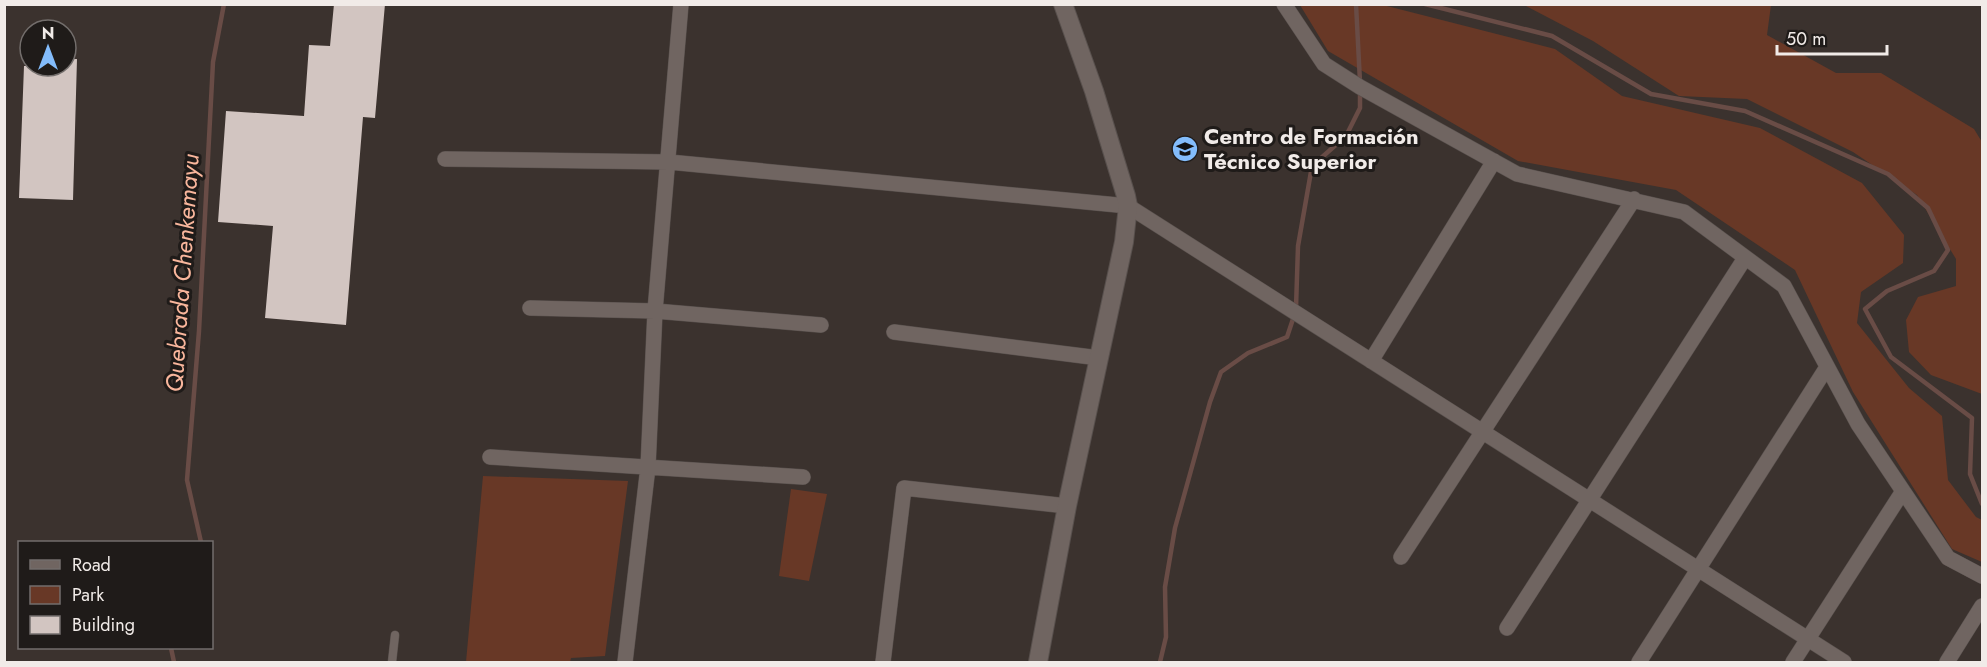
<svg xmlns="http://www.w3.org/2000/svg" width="1987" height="667" viewBox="0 0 1987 667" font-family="Jost,sans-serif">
<rect width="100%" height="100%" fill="#3b322e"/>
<path fill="#683826" d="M1300,5H1383L1555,49L1622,96L1760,128L1862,183L1904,235L1903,263L1861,292L1857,323L1909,388L1942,416L1948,480L1976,517L1982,520V562L1952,549L1853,392L1795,270L1676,190L1518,161L1328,51Z
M1512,5H1771L1767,35L1836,73H1881L1974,129L1982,142V394L1931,375L1909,352L1906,320L1918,297L1956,286V259L1917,195L1853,152L1747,99L1679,96L1593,41L1526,6Z
M483,476L628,481L605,656L571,658L570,662H466Z
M791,489L827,494L809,581L779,576Z"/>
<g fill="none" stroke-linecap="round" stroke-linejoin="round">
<path stroke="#694c46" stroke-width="4.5" d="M1356,4L1360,82
M1425,4L1552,36L1651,94L1745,111L1888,174L1928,208L1948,250L1934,271L1887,291L1865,309L1891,357L1972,418L1970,474L1982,504
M1296,308L1298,246L1312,166L1346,136L1360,108V91
M201,542L187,480L199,331L213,62L224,4
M171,648L174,662
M1160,662L1166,637L1165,587L1175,528L1210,402L1221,372L1248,353L1287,337L1294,316"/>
</g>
<path fill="#d2c5c1" d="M334,4H385L375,118L363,117L346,325L265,318L273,226L218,222L226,111L304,116L309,45L330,46Z
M66,59H77L73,200L19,198L24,66H66Z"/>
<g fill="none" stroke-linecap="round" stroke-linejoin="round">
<g stroke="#58504d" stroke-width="9">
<path id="lane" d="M392,662L395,635"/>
</g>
<g stroke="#58504d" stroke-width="16">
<path id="street" d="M1284,4L1324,64L1360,87L1517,174L1684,212L1784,286L1858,424L1948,558L1982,576
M445,159L669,162L1128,206L1844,662
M530,308L655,311L821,325
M894,332L1099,358
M1371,361L1494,161
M490,457L803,477
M1401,557L1634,199
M1507,628L1745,258
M625,662L648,467L655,311L681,4
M883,662L904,488L1067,506
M1639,662L1827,367
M1793,662L1903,491
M1947,662L1982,606"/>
</g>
<g stroke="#58504d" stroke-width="20">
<path id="secondary" d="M1038,662L1067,506L1124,242L1128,206L1126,196L1094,91L1063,4"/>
</g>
<use href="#lane" stroke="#706561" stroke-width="8"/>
<use href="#street" stroke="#706561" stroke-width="15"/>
<use href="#secondary" stroke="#706561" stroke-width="18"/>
</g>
<defs>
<g id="university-disc" transform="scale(1.35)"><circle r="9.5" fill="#83bcfb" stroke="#1f1b19"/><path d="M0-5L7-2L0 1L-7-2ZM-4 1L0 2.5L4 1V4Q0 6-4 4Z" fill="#111"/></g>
</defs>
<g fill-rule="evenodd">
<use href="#university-disc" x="1185" y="149"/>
</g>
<g text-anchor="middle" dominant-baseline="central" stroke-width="6" stroke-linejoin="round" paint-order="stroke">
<g font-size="22" font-weight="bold" fill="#f1ebe8" stroke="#1f1b19" text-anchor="start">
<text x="1204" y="136">Centro de Formación<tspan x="1204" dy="25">Técnico Superior</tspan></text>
</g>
<g font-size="24" font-style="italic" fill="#f9b69c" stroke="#1f1b19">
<text transform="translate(182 273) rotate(-86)">Quebrada Chenkemayu</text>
</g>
</g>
<rect width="1987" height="667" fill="none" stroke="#f1ebe8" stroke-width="12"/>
<rect x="18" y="541" width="195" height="108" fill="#1f1b19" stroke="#736e6c" stroke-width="1.5"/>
<rect x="30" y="560" width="30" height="9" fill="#706561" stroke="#736e6c" stroke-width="1.5"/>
<text x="72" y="571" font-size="18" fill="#f1ebe8">Road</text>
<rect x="30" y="586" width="30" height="18" fill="#683826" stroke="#736e6c" stroke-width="1.5"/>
<text x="72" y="601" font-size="18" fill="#f1ebe8">Park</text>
<rect x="30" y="616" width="30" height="18" fill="#d2c5c1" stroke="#736e6c" stroke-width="1.5"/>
<text x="72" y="631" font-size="18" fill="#f1ebe8">Building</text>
<g transform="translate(48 48)"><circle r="28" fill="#1f1b19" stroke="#736e6c" stroke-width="1.5"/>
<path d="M0-4.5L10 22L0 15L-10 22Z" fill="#83bcfb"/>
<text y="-9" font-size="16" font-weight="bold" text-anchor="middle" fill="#f1ebe8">N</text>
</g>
<path d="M1777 45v9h110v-9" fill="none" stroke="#f1ebe8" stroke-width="3"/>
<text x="1786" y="45" font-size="18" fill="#f1ebe8" stroke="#1f1b19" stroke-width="4.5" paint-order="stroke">50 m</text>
</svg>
